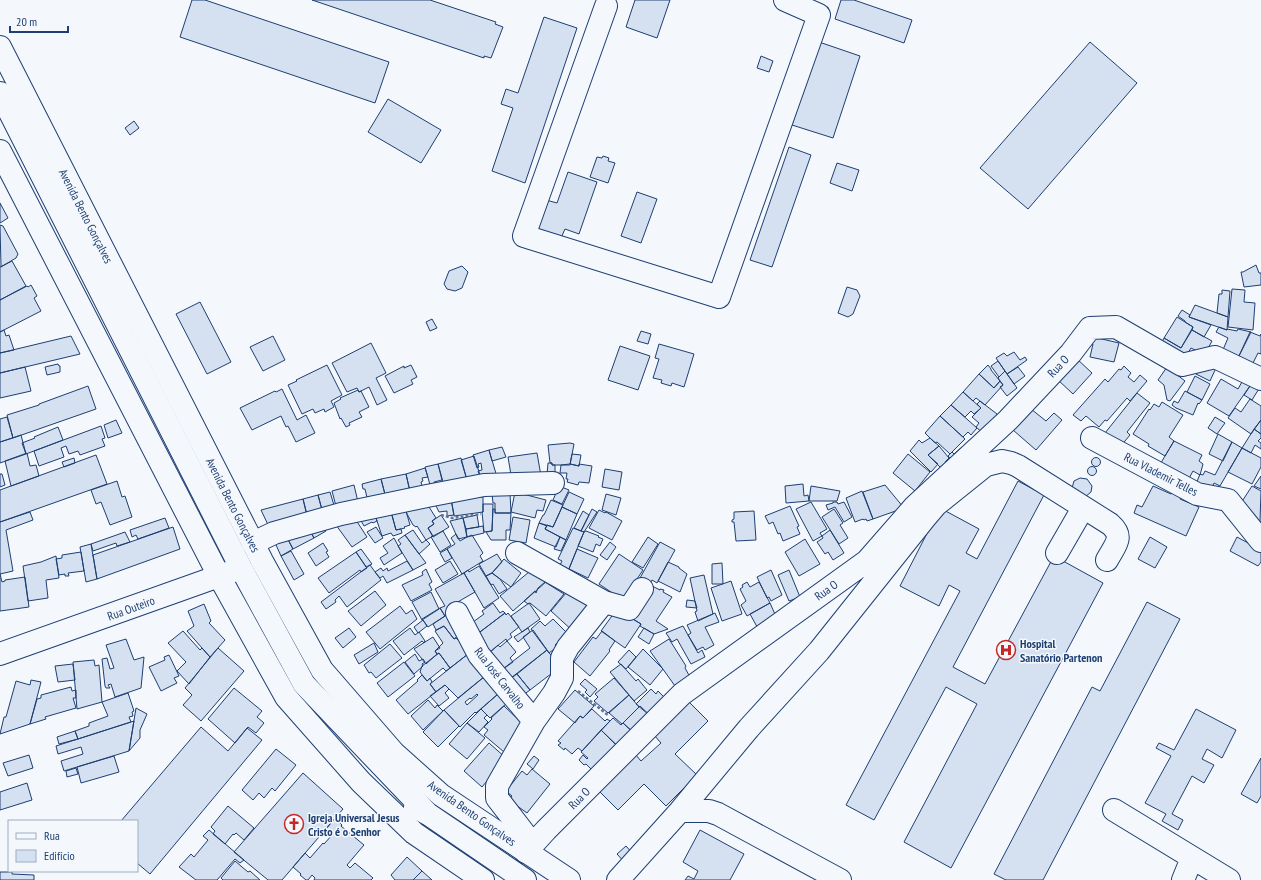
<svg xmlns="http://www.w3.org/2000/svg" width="1261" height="880" viewBox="0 0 1261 880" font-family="'PT Sans Narrow',sans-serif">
<rect width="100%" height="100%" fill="#f4f7fb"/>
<path fill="#d5e0f0" stroke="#1d3f73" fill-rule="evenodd" d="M192,0H205L389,62L375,103L180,37Z
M312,0H430L496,22L495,24L503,27L491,58L484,56V58Z
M635,0H670L657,38L626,27Z
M841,0H854L912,20L904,43L835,19Z
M544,17L577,28L525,183L492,171L513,108L501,104L506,89L518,93Z
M819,42L860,56L833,138L792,125Z
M1090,42L1137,83L1028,209L980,168Z
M761,56L773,61L769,72L757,68Z
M388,99L441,130L421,163L368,132Z
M134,121L139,128L130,135L125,128Z
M789,147L811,155L772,267L750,260Z
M603,156L609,158L608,161L615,163L608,183L590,177L597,157L602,158Z
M837,163L859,170L852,191L830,183Z
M568,172L597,182L579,234L565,229L561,238L536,230L546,200L557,203Z
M637,192L657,199L641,243L621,236Z
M0,203L8,218L0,223Z
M0,225L3,226L18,254L16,258L1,267Z
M12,261L26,286L0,300V267Z
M1256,265L1259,273H1261V285L1244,287L1241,272H1243Z
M462,266L468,272L462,288L455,291L447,289L444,284L449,271Z
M31,285L37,296L34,298L41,311L0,332V300L27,286L28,287Z
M847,287L857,290L860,296L853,314L848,317L838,313Z
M1232,289L1245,290L1244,302L1255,303L1253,330L1228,327Z
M1222,290L1230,291L1228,317L1217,313L1219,294H1222Z
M200,302L231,362L207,374L176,314Z
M1195,305L1228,317L1227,330L1189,317Z
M1182,310L1190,315L1189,317L1211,325L1204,337L1192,330L1193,327L1185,322V321L1178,316Z
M1177,317L1193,327L1181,348L1164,338Z
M432,319L437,328L430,331L426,322Z
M1219,327L1227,330V329L1237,331L1238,329L1251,332L1237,360L1222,352L1228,338L1216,332Z
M4,330L6,336L9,335L14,350L0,353V332Z
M1192,330L1212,341L1206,352L1201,353L1191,348L1184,360L1160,346L1164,338L1181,348Z
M641,331L651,334L648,344L637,341Z
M1250,332L1260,336L1261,334V354L1258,353L1251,367L1237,360Z
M71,336L80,354L0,373V353Z
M273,336L285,360L263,371L250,347Z
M1089,336L1119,343L1114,362L1090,357L1093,344L1087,343Z
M371,343L386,373L376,378L387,400L377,405L369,387L359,392L357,388L347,392L332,363Z
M659,344L694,354L684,387L672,383L671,386L661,383L662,380L653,378L659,359L655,358Z
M620,346L650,356L638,390L608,380Z
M1014,352L1020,360L1025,357L1027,360L1007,374L996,358L1004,353L1007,356Z
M1076,358L1092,373L1073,394L1057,379Z
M998,361L1005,371L999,377L991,366Z
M1202,362L1216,368L1210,381L1196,374Z
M58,364L59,366H60V372L47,375L45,367Z
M327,365L342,395L331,401L334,407L325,412L324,409L315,413L313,409L302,414L288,385L297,381L296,380Z
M411,365L417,377L411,380L413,384L394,393L385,376L404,366V368Z
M988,365L991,369V370L1000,381L994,388L979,374Z
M1124,366L1131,373L1128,377L1134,382L1140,375L1147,381L1130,401L1127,398L1107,421L1105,420L1099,427L1086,416L1081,421L1073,415L1105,379L1108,382L1119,369L1121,370Z
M25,367L31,391L0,398V373Z
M1018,367L1025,376L1014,384L1007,374Z
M1167,367L1185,381L1170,401L1167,400L1164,385L1158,380Z
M1005,371L1017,388L1007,396L1000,387L1003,385L998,378Z
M979,374L994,388L1000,381L1003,385L985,405L976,398L973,401L963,392Z
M1195,376L1210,384L1202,400L1187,392Z
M1221,379L1238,389L1243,380L1252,383L1229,416L1207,403Z
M1252,383L1260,387L1252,400L1244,395Z
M88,386L96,409L13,438L7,415L39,405V404Z
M282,389L297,420L306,415L315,433L296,442L288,426L286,427L281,416L252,430L240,408L275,391L276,392Z
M358,390L359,392L361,391L369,407L359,412L362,417L349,423L350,425L346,427L341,418L340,419L334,403L341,399L340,398Z
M1185,391L1202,400L1199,404L1198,403L1193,415L1176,408L1172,405L1174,401L1178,403Z
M963,392L981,408L974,414L971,411L965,417L951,405Z
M1137,393L1150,403L1127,432L1130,435L1120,447L1101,438Z
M1250,399L1261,406V420L1251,434L1228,418L1235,408L1241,412Z
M980,401L997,414L996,419L985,435L976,427L979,423L972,417L981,408L977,404Z
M1162,402L1183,415L1169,437L1174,441L1165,456L1148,446L1149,444L1133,434L1149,409L1150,410L1154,404L1159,407Z
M951,405L977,428L971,435L968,432L963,437L940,416Z
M1031,409L1046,421L1054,413L1062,420L1036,450L1013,430Z
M940,416L965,439L950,454L937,442L935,443L925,433Z
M7,417L13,438L0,442V419Z
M1215,417L1225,423L1217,434L1208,428Z
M116,420L122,433L108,438L104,425Z
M1261,420V434L1254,429Z
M101,426L105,438L102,439L105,446L80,455L78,451L69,454L66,446L61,448L64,457L39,466L34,451Z
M58,427L63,440L26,454L22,443L35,438L34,437Z
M1254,429L1261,434V438L1258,441L1261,443V449L1255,445L1251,453L1242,448Z
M1218,434L1232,442L1223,461L1209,454Z
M21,435L26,454L0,463V442Z
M930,438L939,446L928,455L938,464L931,472L910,451L919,440L922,443Z
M1174,441L1202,455L1199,461L1203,464L1200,475L1193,471L1187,482L1159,466Z
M1232,442L1242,448L1220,486L1214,483L1211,490L1196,484L1200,474L1203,475L1205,471L1215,475Z
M570,443L574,444L570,465H552V463H550L548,445Z
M939,446L949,458L945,462L948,466L943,470L928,455Z
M502,447L506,457L492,461L489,450Z
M962,447L967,452L955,464L948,456L952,452L954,454Z
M1242,448L1261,458V467L1252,484L1228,472Z
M489,450L497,477L482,482L478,471L482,470L481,463L478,464L479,467L477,468L473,455Z
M27,453L30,466L36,465L39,476L11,486L5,461Z
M537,453L541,476L512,481L508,457Z
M572,454L581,455L579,466L570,464Z
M908,454L930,472L915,491L893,473Z
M96,455L107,484L0,522V490Z
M474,456L480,475L467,480L461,460Z
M1091.5 462a4.5 4.5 0 1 1 9 0a4.5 4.5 0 1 1-9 0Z
M74,458L75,463L64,467L62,462Z
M461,458L468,484L445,489L438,464Z
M548,463H552V465H555V475H547Z
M438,464L442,480L434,482L437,491L432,492L425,467Z
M570,464L579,466V464L592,466L589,483L579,482L578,485L567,482L568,479H566L567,473H560L561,465Z
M1087.5 471a4.5 4.5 0 1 1 9 0a4.5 4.5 0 1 1-9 0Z
M425,468L428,477L422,478L423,481L421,482L424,493L411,496L406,474Z
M605,469L622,472L619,490L602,487Z
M0,474H2L5,485L0,487Z
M406,474L411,496L387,502L381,479Z
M1261,476V489L1254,486Z
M1080,478L1087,479L1092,486L1091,492L1085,497L1072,488L1074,481Z
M381,479L387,502H368L365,489H363L362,484Z
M117,481L122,497L125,496L132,517L110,525L101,502L96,504L91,490Z
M1018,481L1044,495L953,667L985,684L1054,556L1103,583L951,868L904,842L977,704L946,687L874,820L846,805L960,591L949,585L939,606L900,586L940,508L979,529L966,553L977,559Z
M803,484L804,496L808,495L809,501L786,503L785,486Z
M354,485L358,502L337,510L332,491Z
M885,485L904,508L873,519L863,492Z
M559,486L569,490L562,504L553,500Z
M811,486L840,491L837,501H809Z
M1153,486L1171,494L1173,492L1182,495L1180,499L1199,507L1186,536L1134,513L1137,505L1142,507Z
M1252,486L1261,491L1260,522L1241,503Z
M862,491L873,519L867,521L866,519L864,520L863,519L855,522L846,498Z
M330,492L336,512L323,514L318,495Z
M515,492L546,500L543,511L537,510L535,518L511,512Z
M569,492L584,499L577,514L562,507Z
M450,493L476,497H483V512L454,516Z
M450,493L454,515L447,516V511L439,512L436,506Z
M510,493L511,513H495V503H493L492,494Z
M606,494L621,498L616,515L602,510Z
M318,495L323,513L307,516L303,499Z
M303,499L309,522L271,531L261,510Z
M424,499L436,518L432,521L434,524L428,528L433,536L426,540L417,526L416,527L413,525L407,514L404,506Z
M551,500L563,505L553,527L539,523L543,515H544Z
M811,502L827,529L820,533L822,536L813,541L796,509Z
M833,502H837L838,504L844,502L852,517L844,522L835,507L828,510L826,505L833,503Z
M404,504L410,525L404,527L405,528L396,530L390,508Z
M483,504H493L492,531L484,532L482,512H483Z
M790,506L799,526L797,527L800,534L783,541L780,533L778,534L773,522L769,524L765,516Z
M562,507L577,514L566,540L545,529L547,525L553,527Z
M390,508L396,530L401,529L402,533L393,536L391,533L382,536L375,515Z
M493,509H495V513H511L510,530H506V540H491L486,532L492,531Z
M592,509L597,512L584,532L581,531Z
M834,509L843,523L840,525L848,538L839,544L822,517Z
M599,510L605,513L606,512L622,521L612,540L589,528Z
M583,511L589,515L581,531L574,528Z
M754,511L756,540L736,541L734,522H732V520L734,519V512Z
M30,512L33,520L6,530L13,571L0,574V522Z
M375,515L377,521L373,523L372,522L364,526L359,517Z
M441,515L449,527L433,537L428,528L434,524L432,521Z
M477,515L479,527L466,529L463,518Z
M354,517L367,537L352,547L336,525Z
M513,517L530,520L526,543L509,540Z
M165,518L169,528L138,539L136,535L132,537L130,530Z
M463,518L467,537L458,539L450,521Z
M321,522L326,531L314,538L307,525Z
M539,523L547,526L545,529L560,537L556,547L534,538Z
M307,525L314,538L293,549L284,532Z
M483,526L484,533L467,537L466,529Z
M173,527L180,549L97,579L93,555Z
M376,527L383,538L375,543L367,532Z
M573,528L584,532L568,571L559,567L562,561L558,559Z
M413,530L422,543L426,540L430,544L419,554L405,535Z
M830,530L844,553L833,560L828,552L825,554L817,542L823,538L822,536Z
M443,531L451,545L440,552L431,537Z
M586,531L599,536L598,537L603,539L600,546L596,544L593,552L578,546L584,532Z
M125,532L130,542L117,546L116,543L93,551L91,544Z
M284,532L293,549L281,556L272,536Z
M456,534L460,541L467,537L472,535L483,553L480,556L483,561L462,574L447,549L455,544L451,538Z
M405,535L426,563L413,570L398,546L401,544L398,540Z
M560,537L566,540L561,551L554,549Z
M648,537L658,544L643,568L632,562Z
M1150,537L1167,547L1155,568L1138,559Z
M1237,537L1261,550V562L1258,566L1230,551Z
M394,538L402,553L384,565L380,558L388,553L383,546Z
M805,539L820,564L799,576L785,552Z
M610,542L616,547L607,560L600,555Z
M660,542L675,550L657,583L652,580L650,584L640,578Z
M323,543L328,551L326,552L329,557L316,566L308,553Z
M91,544L97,579L86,582L80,547Z
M361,549L372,564L366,567L356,552Z
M447,549L452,558L445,562L440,553Z
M577,549L598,558L588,578L569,569Z
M291,551L304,574L294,580L281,556Z
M81,552L84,571L68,573L69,576H65V574L59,575L56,559L62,558V555Z
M356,552L367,568L361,572L360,570L329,593L318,578Z
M497,554L502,562L492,573L486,576L479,564Z
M619,554L643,570L623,600L599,584Z
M56,556L59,578L46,580L48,598L28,601L23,566L41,562Z
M504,559L521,573L511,587L492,573Z
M407,561L413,570L387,583L383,576L380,578L375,572L381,568L383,571L387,568L388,571Z
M450,561L458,574L443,583L435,570Z
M668,562L679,567V568L687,574L680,592L658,581Z
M722,563L723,584H712V564Z
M370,565L381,580L347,607L339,596L335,600L336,602L326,609L321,602Z
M479,566L499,598L484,608L464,573L468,570L469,572Z
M535,567L547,581L513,611L500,596Z
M426,569L432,582L429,584L432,590L411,601L402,585L423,575L422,572Z
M771,570L782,595L771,601L769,597L767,598L757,577Z
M789,570L800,597L789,601L778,575Z
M464,573L475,592L449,607L452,612L445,616L440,608L445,606L435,589Z
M492,573L500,579L507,589L499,594L493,584L491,585L486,576Z
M0,574L2,582L5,581V580L25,577L29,607L0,611Z
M704,575L713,614L698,621L695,612L697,611L690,578Z
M731,581L742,614L722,621L711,588Z
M545,582L564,594L546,616L530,603L528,604L524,601L535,591L536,593L538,588Z
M747,582L750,587L759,582L770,603L747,616L741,605L746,601L740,589L743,587L742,585Z
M652,586L660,590V589L664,590L663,592L672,597L656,621L668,629L654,634L640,626L641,624L631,618Z
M571,587L583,601L593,610L574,632L551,611Z
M375,591L386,605L361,626L348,611Z
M431,592L439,609L422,620L412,602Z
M687,600L695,601L697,608L686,607Z
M1147,602L1180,619L1043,880H1006L994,874L1092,687L1100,691Z
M493,603L500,613L503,611L505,613L476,635L469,625L484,614L482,611Z
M529,603L540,619L522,632L511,616Z
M770,603L778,621L761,634L750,614Z
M204,604L211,621L209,623L225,640L210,657L187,631L194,626L188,611Z
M400,606L406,614L412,610L417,619L380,649L366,632Z
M440,608L445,616L428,627L422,619Z
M617,609L641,624L625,648L601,631Z
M451,612L462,632L454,639L444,626L436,630L433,624Z
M505,613L506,615L508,613L519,627L510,634L512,637L507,641L506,639L486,655L476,635Z
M715,613L719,622L705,627L714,645L705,650L703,647L697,650L688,635L691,633L687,625Z
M553,619L571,637L560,640L555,645L557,647L549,653L531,629L540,621L545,626Z
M423,620L427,626L418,633L414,627Z
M444,626L454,639L456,638L458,640L463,636L468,654L450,668L439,653L437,654L435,651L443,643L435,631Z
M683,626L698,653L702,650L705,657L691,664L677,639L672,642L666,633Z
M349,628L356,637L343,648L335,638Z
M410,628L415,635L419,632L425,641L424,643L422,641L404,655L393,641Z
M528,628L530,632L518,642L514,637Z
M644,628L654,634L649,644L638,637Z
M533,630L547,650L507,681L499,672L530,648L523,637Z
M183,631L200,650L202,648L210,657L189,684L177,671L186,662L168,643Z
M602,631L615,641L609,650L610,651L590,676L574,662L593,637L596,639Z
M433,637L440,648L435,651L437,654L426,664L414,649Z
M126,639L134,660L144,657L141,688L115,697L111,684L108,685L110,688H106L105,686L102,659L107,658L110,669L114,668L106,645Z
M669,639L686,666L685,668L690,677L675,686L650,651Z
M507,641L516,652L510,658L513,662L499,672L486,656L498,645L500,647Z
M374,643L378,652L359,664L354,655Z
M390,644L402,658L376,678L371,672L369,673L364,665Z
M218,648L244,671L201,721L183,705L192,695L185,688Z
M643,649L663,669L650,685L628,667Z
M547,650L560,667L530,690L517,674Z
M629,650L636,657L626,669L618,662Z
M439,653L450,668L446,671L443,668L427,681L420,672L422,666Z
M415,654L419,661L423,659L425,662L422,664L423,666L414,674L405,662Z
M468,654L485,676L458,698L445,685L436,692L430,684Z
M169,655L179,676L174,678L177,683L161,691L149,667L165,660L164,657Z
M94,660L95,666L99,665L102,702L77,709L73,662Z
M404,662L415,676L388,697L377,683Z
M73,664L75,680L58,682L55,666Z
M621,664L636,681L638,679L647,690L634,701L610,672Z
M517,674L530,690L522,696L507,681Z
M422,675L427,681L430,678L432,682L430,684L436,692L408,714L396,700L418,681L417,680Z
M484,677L498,694L476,713L475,712L460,727L444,710ZM477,694L478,695L467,705L465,702L470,698L471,699Z
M614,678L629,695L608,713L594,701L598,697L595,694Z
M585,679L597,689L590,697L585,692L587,690L580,684Z
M31,680L41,682L30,724L0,734L4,717H6L16,681L30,685Z
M500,683L507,703L490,718L481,709L498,694L493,689Z
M445,685L449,689L445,693L449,698L439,706L430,696Z
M71,687L72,691L76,690V698H73L76,708L45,717L46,719L30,724L37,699L41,698V695Z
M234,688L262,711L257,717L264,723L256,733L248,727L235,743L208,719Z
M651,689L656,694L658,691L671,704L655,720L636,704Z
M575,690L594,706L583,718L580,716L575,723L558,709Z
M128,693L134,711L132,712L133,716L129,717L131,722L78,739L75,731L89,726V723L108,716L102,702Z
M629,695L639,707L622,724L609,713Z
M428,700L435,708L437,705L443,711L423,730L411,716Z
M688,701L708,721L675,754L697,775L666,806L644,784L618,810L599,791L635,754L641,761L661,743L654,735Z
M504,706L525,726L504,752L484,735L488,730L484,727L492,719L491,718Z
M640,706L655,720L638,737L623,723Z
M136,708L147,714L140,730V738L129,751Z
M481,709L487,715L484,718L488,722L479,732L467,723Z
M592,709L605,721L607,719L610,721L582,751L578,748L572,754L565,748L564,750L558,745L561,743L558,741L580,716L583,718Z
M1196,709L1236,730L1222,758L1207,749L1202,759L1214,765L1204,783L1192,776L1172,814L1183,820L1178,830L1162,821L1166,814L1145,803L1171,756L1156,748L1159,743L1174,750Z
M444,710L459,726L438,747L423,732Z
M613,718L621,725L623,723L633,732L623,751L601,730Z
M134,721L129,751L64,771L61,761L83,754L81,747L58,754L56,746Z
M467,723L485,738L467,759L449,744Z
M201,727L228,751L247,728L262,740L150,874L137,863V821H121Z
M601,730L616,745L592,770L586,764L584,765L579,760L583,755L587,759L588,758L581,752Z
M75,731L78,739L59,744L57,737Z
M489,743L506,758L482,787L464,771Z
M276,749L296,765L275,791L272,788L264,798L259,793L253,800L242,790Z
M29,755L33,768L8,776L3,763Z
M114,756L119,772L81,783L77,767Z
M534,756L539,760L533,769L527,764Z
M1261,758V796L1257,803L1241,794Z
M76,768L78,774L67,777L66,771Z
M532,769L550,784L527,813L509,800L512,796L506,791L522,771L527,775Z
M303,773L343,809L282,880H268L234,852Z
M27,783L32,800L0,810V792Z
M228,806L254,828L244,840L236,833L234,835L233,834L225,844L213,834L215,831L211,827Z
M335,818L342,825L341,826L364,845L347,865L350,868L355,863L373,878L371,880H314L315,878L312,875L308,880H306L300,875L301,874L293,867L305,853L310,858L323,843L324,844L332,835L326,829Z
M209,830L244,860L240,863L235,859L217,880H196L179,867L191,854L194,857L208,840L203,836Z
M700,830L744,854L730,880H685L688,876L694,879L698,871L683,862Z
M626,846L634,855L626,864L617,854Z
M407,857L422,871L413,880H395L391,875Z
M235,861L248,872L250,871L260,880H223L221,878Z
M422,871L432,880H413Z
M0,872H12V874L34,875V880H0Z"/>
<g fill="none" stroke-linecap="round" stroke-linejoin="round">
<g stroke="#1d3f73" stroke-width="24">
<path id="minor" d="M606,6L524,236L719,297L819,15L785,0
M0,93L241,568L304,684L428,814
M1092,438L1197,494L1228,500L1261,541
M253,543L274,533L341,514L427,496L484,485L553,483
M517,553L604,602L629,609L642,589
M1057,553L1083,508
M457,613L479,655L534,721
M0,654L236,570
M415,807L428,814L525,880
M1114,810L1229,880
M680,811H709L718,814L840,880
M526,852L546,830L682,694L867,561L915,506L1008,420L1071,353L1090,328L1116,327L1182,365L1215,357L1261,379
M526,852L524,833L497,798V786L534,721L554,693L562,678V658L568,647L604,602
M618,880L680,811L749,728L819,651L925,518L936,505L986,465L1002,461L1011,463L1018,466L1110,524C1125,537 1115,545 1107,560
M1183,880L1192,858"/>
</g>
<g stroke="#1d3f73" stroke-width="24">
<path id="major" d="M0,47L262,561L322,670L394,753L441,795L569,880
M0,151L219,576L286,697L361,782L414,833L483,880"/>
</g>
<path stroke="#5e769c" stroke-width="2.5" stroke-dasharray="3 2" stroke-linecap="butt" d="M441,515L452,518L481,514
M578,691L609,716"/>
<use href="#minor" stroke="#f4f7fb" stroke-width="22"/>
<use href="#major" stroke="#f4f7fb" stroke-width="22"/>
</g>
<defs>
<g id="hospital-ring" transform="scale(1)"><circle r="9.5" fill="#f4f7fb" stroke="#c62828" stroke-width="1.5"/><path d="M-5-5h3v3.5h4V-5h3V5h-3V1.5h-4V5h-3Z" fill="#c62828"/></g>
<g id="church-ring" transform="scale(1)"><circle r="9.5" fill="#f4f7fb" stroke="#c62828" stroke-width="1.5"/><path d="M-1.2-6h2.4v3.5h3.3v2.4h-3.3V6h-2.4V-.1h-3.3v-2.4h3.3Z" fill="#c62828"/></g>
</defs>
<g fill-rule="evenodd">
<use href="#hospital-ring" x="1006" y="650"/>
<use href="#church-ring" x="294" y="824"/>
</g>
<g text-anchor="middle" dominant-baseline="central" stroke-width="3" stroke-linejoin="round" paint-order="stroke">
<g font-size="12" fill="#1d3f73" stroke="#f4f7fb">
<text transform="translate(86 216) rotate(63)">Avenida Bento Gonçalves</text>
<text transform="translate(1058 366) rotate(-47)">Rua O</text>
<text transform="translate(1161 474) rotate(27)">Rua Vlademir Telles</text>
<text transform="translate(233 505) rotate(63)">Avenida Bento Gonçalves</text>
<text transform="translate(826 590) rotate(-36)">Rua O</text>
<text transform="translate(131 608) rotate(-20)">Rua Outeiro</text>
<text transform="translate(500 678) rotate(52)">Rua José Carvalho</text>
<text transform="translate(579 798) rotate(-45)">Rua O</text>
<text transform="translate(472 813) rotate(35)">Avenida Bento Gonçalves</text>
</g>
<g font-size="12" font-weight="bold" fill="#1d3f73" stroke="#f4f7fb" text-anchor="start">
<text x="1020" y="643">Hospital<tspan x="1020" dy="14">Sanatório Partenon</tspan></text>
<text x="308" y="817">Igreja Universal Jesus<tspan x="308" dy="14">Cristo é o Senhor</tspan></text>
</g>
</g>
<rect x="8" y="820" width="130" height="52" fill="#f4f7fb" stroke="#9eadc5"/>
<rect x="16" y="833" width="20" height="6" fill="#f4f7fb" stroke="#9eadc5"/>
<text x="44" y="840" font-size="12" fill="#1d3f73">Rua</text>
<rect x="16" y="850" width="20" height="12" fill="#d5e0f0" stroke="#9eadc5"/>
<text x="44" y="860" font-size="12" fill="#1d3f73">Edifício</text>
<path d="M10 26v6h58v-6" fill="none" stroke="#1d3f73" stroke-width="2"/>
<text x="16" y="26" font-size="12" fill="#1d3f73" stroke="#f4f7fb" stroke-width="3" paint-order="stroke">20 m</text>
</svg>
